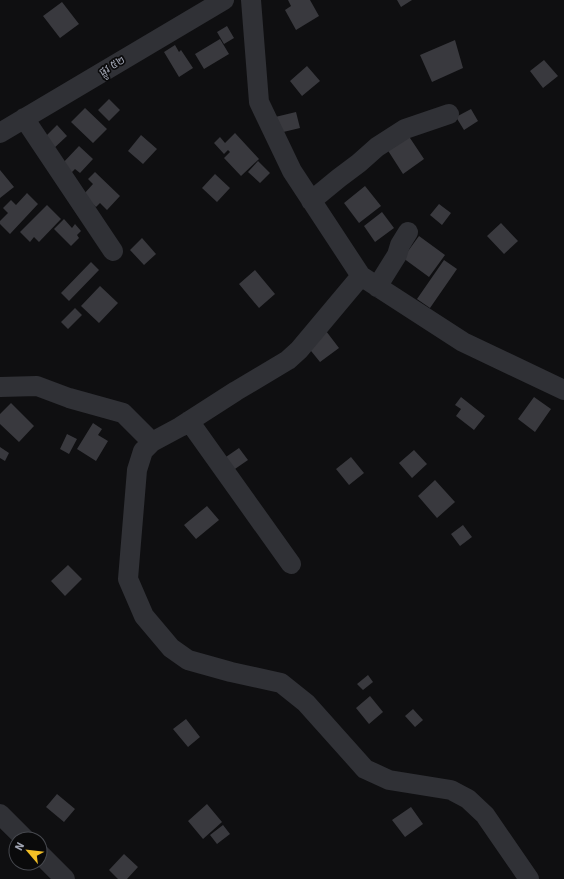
<svg xmlns="http://www.w3.org/2000/svg" width="564" height="879" viewBox="0 0 564 879" font-family="Signika,'Noto Sans Khmer',sans-serif">
<rect width="100%" height="100%" fill="#0f0f11"/>
<path fill="#39393e" d="M288,0H310L319,16L296,30L285,10L291,6Z
M397,0H412L401,7Z
M62,2L79,24L60,38L43,16Z
M227,26L234,38L224,44L217,32Z
M220,39L229,54L204,69L195,54Z
M455,40L463,68L432,82L420,55Z
M175,45L179,52L181,50L193,68L179,77L164,52Z
M544,60L558,76L543,88L530,71Z
M307,66L320,81L302,96L290,81Z
M109,99L120,110L109,121L98,110Z
M85,108L107,129L93,143L71,122Z
M471,109L478,121L464,130L456,117Z
M296,112L300,128L275,134L271,118Z
M57,125L67,136L52,150L42,140Z
M235,133L259,159L241,176L224,158L230,152L228,150L224,154L214,143L220,137L225,143Z
M141,135L157,149L143,164L128,151Z
M408,135L424,159L403,174L387,149Z
M79,146L93,159L80,173L75,169L70,174L61,165Z
M258,161L270,173L260,183L248,172Z
M0,170L14,187L0,198Z
M95,172L120,196L107,210L100,203L96,207L83,195L93,184L88,179Z
M215,174L230,188L217,202L202,188Z
M365,186L381,206L359,223L344,203Z
M27,193L38,204L10,234L0,224V221L8,213L3,208L11,200L16,205Z
M439,204L451,213L442,225L430,215Z
M47,205L61,219L39,242L34,237L30,242L20,232Z
M382,212L394,228L375,242L364,226Z
M64,219L72,228L75,224L81,231L77,235L79,238L71,246L54,229Z
M501,223L518,241L504,254L487,236Z
M419,236L445,255L429,277L403,258Z
M142,238L156,254L144,265L130,250Z
M444,260L457,269L430,308L417,299Z
M91,262L99,270L69,301L61,293Z
M255,270L275,294L259,308L239,284Z
M100,286L118,303L99,323L81,306Z
M75,308L82,315L68,329L61,322Z
M326,331L339,348L320,362L307,346Z
M461,397L485,416L474,430L456,416L461,409L455,405Z
M534,397L551,409L535,432L518,419Z
M11,403L34,426L19,442L0,424V414Z
M93,423L102,429L98,435L108,441L96,461L77,449Z
M67,434L77,439L69,454L60,449Z
M0,447L9,453L5,461L0,458Z
M239,448L248,460L232,471L223,459Z
M414,450L427,464L412,478L399,463Z
M351,457L364,473L349,485L336,469Z
M435,480L455,502L437,518L418,496Z
M207,506L219,520L196,539L184,525Z
M463,525L472,537L460,546L451,534Z
M68,565L82,579L65,596L51,581Z
M368,675L373,682L363,690L357,684Z
M370,696L383,712L369,724L356,708Z
M413,709L423,720L415,727L405,716Z
M186,719L200,737L188,747L173,729Z
M57,794L75,809L64,822L46,807Z
M207,804L222,822L203,839L188,821Z
M411,807L423,824L405,837L392,820Z
M223,825L230,834L217,844L210,835Z
M124,854L138,867L127,879H118L109,870Z"/>
<g fill="none" stroke-linecap="round" stroke-linejoin="round">
<path stroke="#303136" stroke-width="20" d="M251,0L259,102L292,171L361,276L463,342L564,390
M24,118L113,251
M0,133L224,0
M311,201L339,178L359,163L377,147L405,129L449,114
M361,276L299,350L288,360L236,391L180,427L152,442L143,451L137,470L128,579L144,616L171,648L188,660L231,672L281,683L306,703L365,769L389,780L451,790L468,799L485,815L529,879
M377,287L397,255L400,245L408,232
M0,387L37,386L69,398L123,413L152,442
M189,421L291,564
M0,814L25,839
M40,854L65,879"/>
</g>
<g text-anchor="middle" dominant-baseline="central" stroke-width="3.5" stroke-linejoin="round" paint-order="stroke">
<g font-size="11" fill="#a0a4b2" stroke="#0a0a0b">
<text transform="translate(112 66) rotate(-31)">ផ្លូវ ៥២</text>
</g>
</g>
<g transform="translate(28 851) rotate(298)"><circle r="19" fill="#0a0a0b" stroke="#46484e"/>
<path d="M0-3L7 15L0 10L-7 15Z" fill="#f2bf26"/>
<text y="-6" font-size="11" font-weight="bold" text-anchor="middle" fill="#a0a4b2">N</text>
</g>
</svg>
